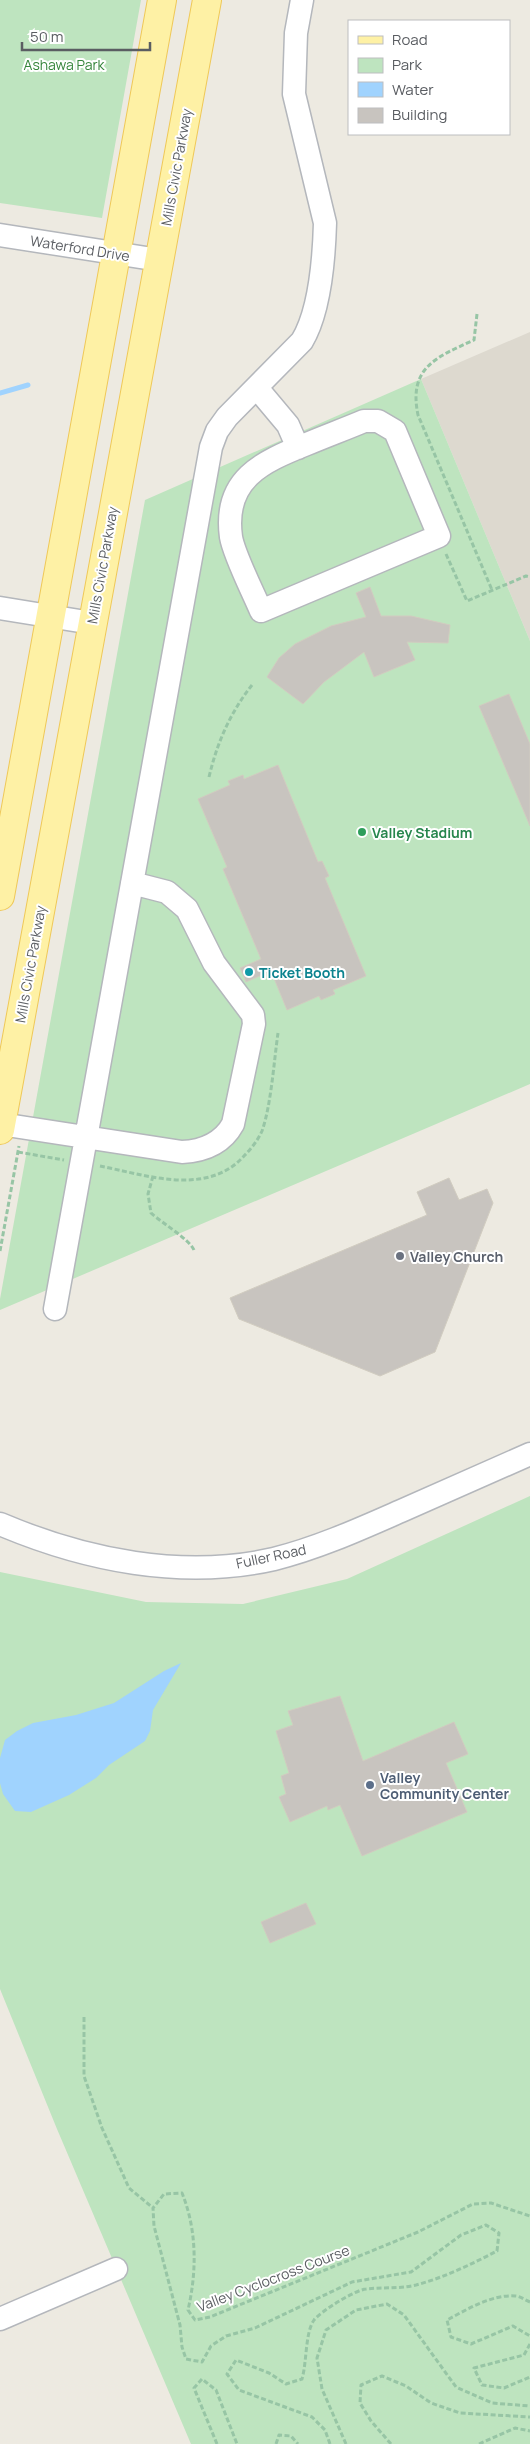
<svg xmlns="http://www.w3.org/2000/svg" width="530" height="2444" viewBox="0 0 530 2444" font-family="Manrope,sans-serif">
<rect width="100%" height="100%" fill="#edeae1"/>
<path fill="#ddd9cf" d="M530,332V641L421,379Z"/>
<path fill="#bee4bf" d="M0,0H141L102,218L0,203Z
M421,379L530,641V1084L0,1310V1299L145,500Z
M530,1496V2444H191L57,2129L0,1989V1572L146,1602L243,1604L347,1579Z"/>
<path fill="#a0d3fe" d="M181,1663L153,1710L150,1731L145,1741L109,1765L96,1778L69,1795L31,1812L15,1811L3,1794L0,1783V1758L5,1740L17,1731L33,1723L76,1715L114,1703L164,1671Z"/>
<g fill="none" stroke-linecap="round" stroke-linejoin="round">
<path stroke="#a0d3fe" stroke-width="5" d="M0,393L28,385"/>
</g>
<path fill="#c8c4bf" stroke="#d1ccc0" d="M370,587L381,616H411L450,625L448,643L407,642L415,660L374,677L364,652L324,682L303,704L267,677L279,658L295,644L331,626L366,617L356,593Z
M509,694L530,744V826L479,706Z
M278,765L318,862L322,861L329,876L325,878L366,976L333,990L335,994L321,1000L319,996L287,1010L271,971L246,982L240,968L261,959L223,869L227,867L198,799L230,785L228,781L243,775L244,779Z
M449,1178L459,1200L487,1189L493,1203L435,1352L380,1376L239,1319L230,1298L427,1215L417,1192Z
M340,1696L363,1761L454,1722L468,1754L446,1763L467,1812L362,1856L340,1805L328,1810L327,1806L290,1822L279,1797L286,1794L281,1776L289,1773L276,1731L293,1725L288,1711Z
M306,1903L316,1924L270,1943L261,1922Z"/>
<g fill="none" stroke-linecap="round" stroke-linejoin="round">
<g stroke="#b4b7bc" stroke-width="25">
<path id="minor" d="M0,235L159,260
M257,388L288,425L298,448
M364,421H378L395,431L439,536L261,611C253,592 234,555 231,537C223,479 262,462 307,444C326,436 345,429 364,421Z
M0,608L92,623
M1,1124L182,1152C203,1151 222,1144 233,1124L254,1024L253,1015L214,963L187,909L167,892L132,883
M55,1309L211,447L217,431L227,417L302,341C320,311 324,258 325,223L294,94L296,33L302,0
M0,1524C85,1560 182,1580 274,1559C318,1548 360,1529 401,1511C444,1492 487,1473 530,1454
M0,2319L116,2269"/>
</g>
<g stroke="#efc858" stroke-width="30">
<path id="major" d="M0,896L162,0
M0,1130L207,0"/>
</g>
<path stroke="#97c5a5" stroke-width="3" stroke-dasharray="5 2.5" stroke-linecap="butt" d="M477,314L474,340C437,357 408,367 418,415L492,590
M446,554L467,601L526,576L530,577
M209,777C217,743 230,713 252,685
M18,1152L64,1160
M100,1166C146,1175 207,1197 244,1156C251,1149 258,1140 262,1131C271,1106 274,1061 278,1033
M153,1176L148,1194L151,1213C162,1223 189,1239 194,1250
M0,1251L19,1146
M84,2017V2076L102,2128L129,2188L153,2208
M530,2302C525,2300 520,2296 515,2296C492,2294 466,2310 447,2320L451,2337L471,2344L513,2326L530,2336
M530,2344L524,2355L474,2368L482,2385L504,2388L530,2377
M217,2444L194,2388L202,2379L216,2390L237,2444
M276,2444L279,2435L291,2436L298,2444
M330,2444L325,2430L312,2417L239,2390L227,2374L236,2360L269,2373L286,2384L302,2379C307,2362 305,2333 314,2320C321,2311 355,2290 366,2289C383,2287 399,2289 416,2285C443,2278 472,2264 497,2251L499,2233L486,2225L461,2235L411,2272L352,2282L255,2328L226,2336L211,2346L202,2362L186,2359L182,2347L180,2325L154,2226L153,2208L164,2194L182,2193C197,2230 197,2271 188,2310L195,2320L210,2317L418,2232L473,2204L491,2203L530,2216
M346,2444L322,2389L317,2358L326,2330L356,2310L387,2304L404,2315L456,2387L492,2403L530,2406
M391,2444L371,2421L360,2403L361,2385L382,2376L406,2386L431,2403L460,2413L530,2417
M479,2444L515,2428L530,2431"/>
<use href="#minor" stroke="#fff" stroke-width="22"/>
<use href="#major" stroke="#fef1a5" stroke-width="28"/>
</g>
<circle fill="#2e9e5b" stroke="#fff" stroke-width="2" cx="362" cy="832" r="5"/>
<circle fill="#0f9aa8" stroke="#fff" stroke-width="2" cx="249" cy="972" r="5"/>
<circle fill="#6b7280" stroke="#fff" stroke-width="2" cx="400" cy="1256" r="5"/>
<circle fill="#5c6f8a" stroke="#fff" stroke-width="2" cx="370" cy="1785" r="5"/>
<g text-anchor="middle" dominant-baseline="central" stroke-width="4" stroke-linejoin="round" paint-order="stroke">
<g font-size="14" fill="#36853b" stroke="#fff">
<text x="64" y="64">Ashawa Park</text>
</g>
<g font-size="14" fill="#5a5d62" stroke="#fff">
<text transform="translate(176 167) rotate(-80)">Mills Civic Parkway</text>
<text transform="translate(80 248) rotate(9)">Waterford Drive</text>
<text transform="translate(102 565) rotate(-80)">Mills Civic Parkway</text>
<text transform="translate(30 964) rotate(-80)">Mills Civic Parkway</text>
<text transform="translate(271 1556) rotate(-12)">Fuller Road</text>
<text transform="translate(273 2278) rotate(-21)">Valley Cyclocross Course</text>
</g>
<g font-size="14" font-weight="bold" fill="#27864d" stroke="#fff" text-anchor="start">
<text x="372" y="832">Valley Stadium</text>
</g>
<g font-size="14" font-weight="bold" fill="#0d838f" stroke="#fff" text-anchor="start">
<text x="259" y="972">Ticket Booth</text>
</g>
<g font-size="14" font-weight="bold" fill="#5b616d" stroke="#fff" text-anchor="start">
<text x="410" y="1256">Valley Church</text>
</g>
<g font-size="14" font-weight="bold" fill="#4e5e75" stroke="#fff" text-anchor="start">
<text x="380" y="1777">Valley<tspan x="380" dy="16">Community Center</tspan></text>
</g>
</g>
<rect x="348" y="20" width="162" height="115" fill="#ffffff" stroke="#bdbec0"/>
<rect x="358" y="36" width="25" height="8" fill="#fef1a5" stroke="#bdbec0"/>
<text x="392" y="45" font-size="15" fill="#5a5d62">Road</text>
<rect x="358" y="58" width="25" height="15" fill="#bee4bf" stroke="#bdbec0"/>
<text x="392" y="70" font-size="15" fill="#5a5d62">Park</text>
<rect x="358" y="82" width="25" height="15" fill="#a0d3fe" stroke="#bdbec0"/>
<text x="392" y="95" font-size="15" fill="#5a5d62">Water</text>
<rect x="358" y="108" width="25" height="15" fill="#c8c4bf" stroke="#bdbec0"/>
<text x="392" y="120" font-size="15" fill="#5a5d62">Building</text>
<path d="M22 42v8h128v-8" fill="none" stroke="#5a5d62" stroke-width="2.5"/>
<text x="30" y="42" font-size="15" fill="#5a5d62" stroke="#ffffff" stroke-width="4" paint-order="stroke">50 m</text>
</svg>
